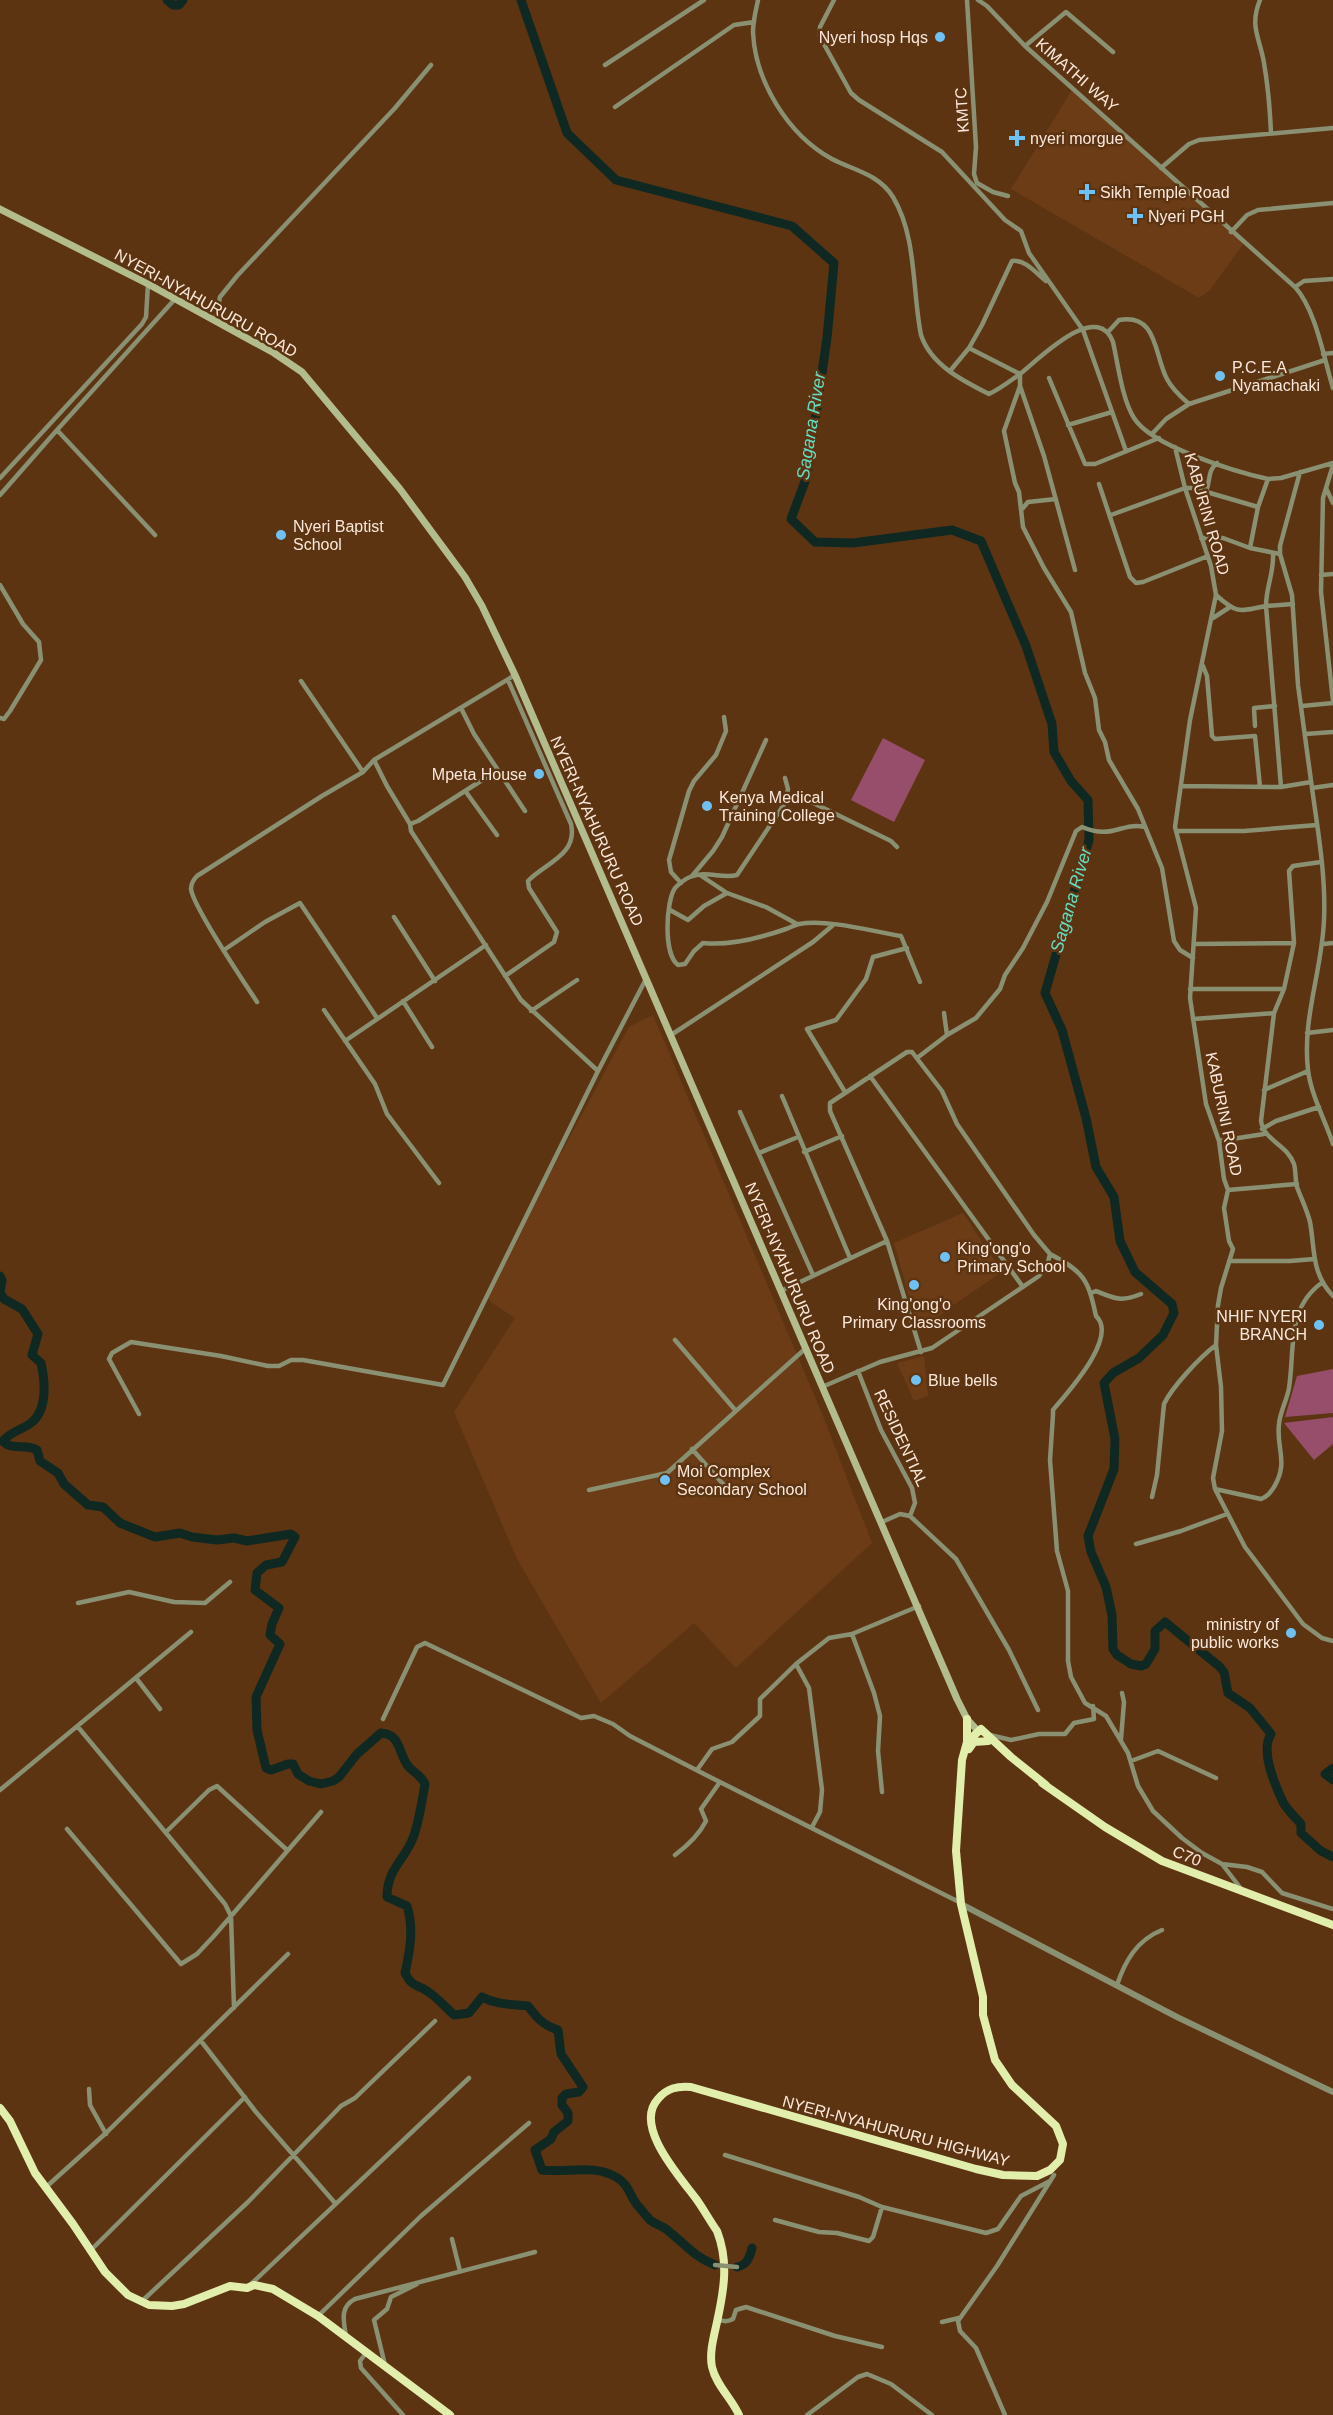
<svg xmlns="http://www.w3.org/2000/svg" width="1333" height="2415" viewBox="0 0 1333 2415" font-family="Helvetica,sans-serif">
<rect width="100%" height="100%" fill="#5d3412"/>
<path fill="#6b3c16" d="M1072,90L1244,243L1210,290L1199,298L1011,189Z
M653,1015L823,1416L872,1543L736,1668L694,1623L601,1703L517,1559L454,1412L515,1318L492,1303L485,1295L629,1027Z
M963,1213L1002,1272L949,1308L925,1328L918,1329L894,1243Z
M924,1356L928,1396L914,1401L897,1363Z"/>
<path fill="#964e6b" d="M883,738L925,760L894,822L851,800Z
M1333,1369V1413L1285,1417L1297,1376Z
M1333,1417V1444L1314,1460L1284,1423Z"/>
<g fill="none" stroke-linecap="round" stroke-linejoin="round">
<path stroke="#102822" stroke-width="9" d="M167,0L173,5H179L183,0
M521,0L567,133L616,180L792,226L834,263L827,338L807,476L791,519L815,542L853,543L952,530L981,541L1026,646L1052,724L1054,752L1071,781L1088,800L1089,840L1045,993L1062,1030L1086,1118L1096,1167L1114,1197L1120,1241L1135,1272L1172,1304L1174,1313L1163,1335L1139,1358L1113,1373L1104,1383L1115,1439L1114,1469L1088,1536L1091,1552L1106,1587L1112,1615L1113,1649L1117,1655L1131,1664L1141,1666L1146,1664L1155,1649V1631L1165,1622L1220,1667L1224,1672L1228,1693L1250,1708L1271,1734C1260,1751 1275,1785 1283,1802C1287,1810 1295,1817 1301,1824V1833L1321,1851L1333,1857
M0,1276L2,1280L0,1292L4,1299L22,1309L38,1334L32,1355L41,1363C45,1381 48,1410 31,1423C22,1430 11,1431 3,1441C12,1451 26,1443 37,1450L40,1461L58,1473L64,1484L88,1505L103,1507L120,1523L155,1537L180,1533L192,1537L217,1540L234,1538L247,1541L291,1534L295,1537L282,1562L266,1565L257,1573L255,1590L279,1608L272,1624L270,1635L280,1644L256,1697L257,1730L266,1768L271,1770L288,1764H293L298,1774L309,1781L321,1784L333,1781L339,1777L357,1754L381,1733C401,1734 398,1753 408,1766C414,1773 421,1775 425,1784C422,1801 419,1822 413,1838C404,1861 387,1869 387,1897L407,1906C414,1928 410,1951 405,1973C413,1988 415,1983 427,1991C437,1997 445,2007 454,2015L469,2013L482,1997C497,2005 511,2004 528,2006C537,2018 543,2025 558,2030L561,2054L583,2087L579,2092L566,2094L562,2098V2105L568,2113V2121L554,2132L551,2139L535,2150L542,2170C566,2173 594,2164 616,2177C630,2185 629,2196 638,2206C642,2210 646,2216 650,2220C655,2224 662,2226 666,2229C685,2244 693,2256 715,2265
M1333,1768L1325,1774L1333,1780
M737,2267C747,2265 750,2257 752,2248"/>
<path stroke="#8a9072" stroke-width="4.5" d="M758,0C756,10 753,21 753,32C755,81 788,135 832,159C853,170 879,174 893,197C917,237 912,290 921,335C931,365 963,381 989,394C1000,389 1010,381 1020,374C1038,360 1097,299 1113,342C1118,364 1122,399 1134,418C1151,446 1236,472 1268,479L1281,478L1333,463
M834,0L820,27V37L851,93L859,100L942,152L1005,220L1021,231L1029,253L1083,330L1126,451
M967,0L976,147L974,174L977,183L993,192L1008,196
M978,0L987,6L1025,46L1295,287C1316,310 1324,359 1333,388
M1260,0C1249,27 1260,38 1264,63C1268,86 1270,110 1271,133
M1025,46L1066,12L1113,52
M605,65L704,0
M615,107L734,25L754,22
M1161,168L1189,144L1199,140L1333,128
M1231,232L1247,215L1258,210L1333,203
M1295,287L1304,281L1333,279
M215,322L220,297L237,276L395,108L431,65
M1108,332L1119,320C1158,313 1154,355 1167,379C1172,389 1181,397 1189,404
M969,348L1020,374V386L1044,456L1075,570
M1323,354L1333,353
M950,371L969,348L982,325L1012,261C1025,259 1036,273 1046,281
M1049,378L1085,464H1095L1159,438
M1020,386L1004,431L1015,483L1019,492L1023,527L1044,568L1071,612L1085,673L1095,698L1099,730L1105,742L1109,760L1138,809L1162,868L1174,941L1180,950L1193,958
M1068,425L1112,412
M1152,434L1166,419L1189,404L1325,360
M1175,447L1185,488L1211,566L1216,595L1190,720L1175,827L1196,908L1190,998L1206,1104L1219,1141L1224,1179L1228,1190L1224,1208L1229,1241L1233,1249L1221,1288L1218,1305L1216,1345L1221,1387L1222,1431L1213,1478L1215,1489L1245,1547L1303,1624L1322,1638L1333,1641
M1333,465L1323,498L1321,592L1333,701
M1300,472L1280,546V554L1292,595L1298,685L1312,788
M0,478L142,324L146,317L148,284
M1268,479L1258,507L1250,548L1280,554
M1099,484L1130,577L1136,583L1143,582L1208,556
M1326,488L1333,503
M1206,491C1211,480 1207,471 1217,463
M0,495L57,430
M1023,508L1028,502L1056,499
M1111,515L1185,488H1193L1258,507
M155,535L57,430L175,299
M1201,538H1223L1250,548
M1321,575L1333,574
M0,585L23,624L39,642L41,660L10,711L4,719L0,718
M1216,595C1238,615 1240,611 1266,606C1266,587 1274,573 1273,554
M1213,618L1230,607
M1203,666L1207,676L1212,736L1215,739L1255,736L1260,787
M301,681L363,772
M1302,706L1333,703
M461,708L474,734L525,811
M1255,726L1254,708L1275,706
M1305,734L1333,732
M374,760L387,786L410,824L418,821L498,770
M785,778L788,789L785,803L737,875C722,879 706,870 690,877C685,879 679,884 675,888C666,901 663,954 678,965L685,964L694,951L703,943C730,946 760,938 786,929C790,928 794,925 799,924C828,919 871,931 901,936L920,982
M1333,785L1312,788C1318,832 1326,876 1324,920C1322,971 1302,1018 1308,1070C1311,1095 1325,1120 1333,1144
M1181,786L1281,787L1311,782
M1281,787L1266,606L1293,604
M466,792L497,835
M785,803L805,799L891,841L897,847
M410,824L411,831L521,1000L598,1071
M1176,831H1244L1317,825
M1321,862L1293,866L1289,871L1294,943L1284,989L1274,1013L1261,1121C1264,1141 1287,1144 1294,1164C1296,1171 1295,1179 1297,1187C1301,1198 1307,1210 1310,1222C1315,1249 1311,1273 1333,1296
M700,875L727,893L766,907L797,924
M692,876L713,851L722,837L766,740
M681,883L671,872L669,860L689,791L694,781L716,755L726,731L724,717
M670,910L688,920L704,906L727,893
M394,917L435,981
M1194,944L1294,943
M1323,944L1333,943
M224,950L265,922L300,903L377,1018
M505,976L554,942L557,932L529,888L528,881C545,863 578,855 571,824L508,680
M1190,989H1284
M403,1001L432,1047
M257,1002C244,982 193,907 191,889C191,883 193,880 197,876L322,796L363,772L374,760L515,675
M324,1010L375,1084L387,1114L439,1183
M531,1011L577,980
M944,1013L947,1035
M1193,1019L1274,1013
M1307,1033L1333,1030
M671,1035L813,942L832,926
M345,1041L486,945
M917,1058L947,1035L976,1018L1000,989L1005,975L1023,948L1047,902L1076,831L1082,827C1113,840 1120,822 1145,827
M870,1076L1023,1287
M1264,1090L1308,1071
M845,1092L807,1029L836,1020L866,979L873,957L907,948
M782,1096L850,1258
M740,1112L813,1275
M1262,1129L1276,1121L1319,1107
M1219,1141L1264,1134
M804,1152L842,1136
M759,1153L798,1137
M1228,1190L1297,1184
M887,1241L921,1352
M1050,1254C1084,1272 1088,1279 1096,1316C1119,1337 1067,1393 1053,1410V1415L1050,1460L1057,1551L1068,1591V1661L1071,1677L1085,1703L1106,1716L1112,1726L1128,1753L1138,1786L1153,1811L1182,1838L1202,1853L1222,1864L1242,1890
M1229,1261H1290L1314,1259
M781,1291L887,1241L830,1111V1103L907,1052H912L942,1091L957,1124L1034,1235L1050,1254L1048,1262L1039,1276L932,1348L880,1362L822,1387
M1091,1293L1096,1291C1115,1299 1121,1302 1141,1294
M675,1340L736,1411
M858,1371L881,1430L912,1488L915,1503L910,1516
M139,1414L109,1359L112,1353L131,1342L221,1356L268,1366H279L291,1360H303L443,1385L598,1071L646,979
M692,1449L731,1493
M1215,1489L1261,1499C1268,1496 1270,1493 1274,1487C1289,1462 1276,1449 1279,1424C1280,1412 1287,1400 1289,1388C1295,1350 1286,1307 1323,1282
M589,1490L667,1473L806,1348
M1152,1497L1157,1475L1164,1404C1172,1387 1200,1357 1216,1345
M882,1522L900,1514L910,1516L956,1559L1009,1650L1038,1710
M1136,1544L1181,1531L1227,1514
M78,1603L129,1592L174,1602L205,1603L230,1582
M852,1634L874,1693L880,1716L878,1751L882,1792
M136,1678L160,1709
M383,1719L417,1647L425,1643L575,1715L581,1718L594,1716L613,1724L630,1736L704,1774L961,1903
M78,1727L225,1904L231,1916L234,2008
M990,1735L1011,1740L1039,1734H1065L1074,1723L1094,1719L1093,1706
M1121,1739L1124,1702L1122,1693
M1131,1761L1158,1751L1216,1778
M697,1770L712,1749L732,1742L760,1716V1699L796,1664
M0,1790L191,1632
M812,1827L820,1812L822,1790L809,1688L796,1664L829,1638L852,1634L919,1606
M67,1829L181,1964L197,1954L213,1937L321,1812
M166,1832L209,1790L217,1786L287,1850
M675,1855C687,1846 699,1835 706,1821L701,1809L720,1782
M1222,1864L1247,1867L1262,1872L1282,1893L1333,1909
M1117,1985C1125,1961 1137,1940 1162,1930
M201,2041L256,2112L335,2203
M89,2089L90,2105L106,2134
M725,2155L859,2197L882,2207L986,2233L998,2229L1021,2196L1050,2181
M45,2188L106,2133L288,1954
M775,2220L819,2232L837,2233L869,2241L873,2237L882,2207
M452,2239L460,2271
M91,2250L245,2097
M249,2286L469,2078
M141,2302L248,2202L341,2106L355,2098L435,2021
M318,2316L421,2216L529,2123
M718,2319C724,2322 727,2322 733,2319L736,2310L746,2307L835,2336L882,2347
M942,2322L959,2318
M346,2337C344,2322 339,2307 355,2299L535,2252
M366,2353L360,2361L361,2368L403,2415
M385,2365L374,2320L387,2309L391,2297L417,2284
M807,2415L858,2377L867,2374L891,2384L932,2415
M1005,2415L976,2348L960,2331L958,2321L997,2266L1054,2175"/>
<path stroke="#8a9072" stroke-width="6" d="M961,1904L1177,2017L1333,2092"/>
<path stroke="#b3bc8d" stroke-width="7" d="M0,209L148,284L274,353L302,372L400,489L465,577L482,606L515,675L957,1699L967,1719L978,1731"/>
<path stroke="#e2eeab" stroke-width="8" d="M967,1742V1719
M969,1749L974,1742L988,1741
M1042,1783L1105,1827L1162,1861L1333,1925
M0,2108L10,2121L35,2173L73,2224L105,2272L128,2295L149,2305L172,2306L184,2304L230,2286L247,2288L254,2285L273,2289L318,2316L450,2415
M739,2415C732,2399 716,2385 712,2367C709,2353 714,2336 717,2322C724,2290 729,2262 717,2231C710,2221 704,2210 697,2200C680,2177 633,2126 658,2099C667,2088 677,2086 691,2087L976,2169L1003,2175L1037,2176L1050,2170L1060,2160L1063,2144L1056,2126L1012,2085L995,2060L983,2015V1997L961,1904L956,1851L962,1760L967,1742L981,1729L1011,1757L1046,1785"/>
<path stroke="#8a9072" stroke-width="4.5" d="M715,2265L737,2267"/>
</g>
<g fill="#6ec2f3" stroke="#5d3412" stroke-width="2">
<circle cx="940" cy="37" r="6"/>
<path d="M1014 129h6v6h6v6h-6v6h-6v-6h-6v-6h6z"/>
<path d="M1084 183h6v6h6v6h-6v6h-6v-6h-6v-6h6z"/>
<path d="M1132 207h6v6h6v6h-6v6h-6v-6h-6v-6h6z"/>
<circle cx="1220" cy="376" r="6"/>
<circle cx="281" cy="535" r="6"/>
<circle cx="539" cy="774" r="6"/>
<circle cx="707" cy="806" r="6"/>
<circle cx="945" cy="1257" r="6"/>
<circle cx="914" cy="1285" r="6"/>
<circle cx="1319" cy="1325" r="6"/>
<circle cx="916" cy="1380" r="6"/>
<circle cx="665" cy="1480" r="6"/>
<circle cx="1291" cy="1633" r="6"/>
</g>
<g text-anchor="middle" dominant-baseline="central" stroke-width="5" stroke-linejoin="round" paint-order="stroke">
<g font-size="16" fill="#fce8db" stroke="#5d3412" text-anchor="start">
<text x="928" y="37" text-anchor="end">Nyeri hosp Hqs</text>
<text x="1030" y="138">nyeri morgue</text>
<text x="1100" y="192">Sikh Temple Road</text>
<text x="1148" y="216">Nyeri PGH</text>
<text x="1232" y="367">P.C.E.A<tspan x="1232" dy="18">Nyamachaki</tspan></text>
<text x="293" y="526">Nyeri Baptist<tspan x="293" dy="18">School</tspan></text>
<text x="527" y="774" text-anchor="end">Mpeta House</text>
<text x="719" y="797">Kenya Medical<tspan x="719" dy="18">Training College</tspan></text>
<text x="957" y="1248">King'ong'o<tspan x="957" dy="18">Primary School</tspan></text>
<text x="914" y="1304" text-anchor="middle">King'ong'o<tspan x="914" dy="18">Primary Classrooms</tspan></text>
<text x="1307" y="1316" text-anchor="end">NHIF NYERI<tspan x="1307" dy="18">BRANCH</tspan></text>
<text x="928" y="1380">Blue bells</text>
<text x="677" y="1471">Moi Complex<tspan x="677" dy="18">Secondary School</tspan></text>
<text x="1279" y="1624" text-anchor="end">ministry of<tspan x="1279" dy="18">public works</tspan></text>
</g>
<g font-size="16" fill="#fce8db" stroke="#5d3412">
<text transform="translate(1077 75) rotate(41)">KIMATHI WAY</text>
<text transform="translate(962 110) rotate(-94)">KMTC</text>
<text transform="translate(206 303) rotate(29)">NYERI-NYAHURURU ROAD</text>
<text transform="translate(1207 514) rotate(74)">KABURINI ROAD</text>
<text transform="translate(597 831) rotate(66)">NYERI-NYAHURURU ROAD</text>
<text transform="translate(1224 1114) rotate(78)">KABURINI ROAD</text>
<text transform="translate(790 1278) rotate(67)">NYERI-NYAHURURU ROAD</text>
<text transform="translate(901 1438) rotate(65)">RESIDENTIAL</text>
<text transform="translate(1187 1856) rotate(22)">C70</text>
<text transform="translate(896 2131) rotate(15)">NYERI-NYAHURURU HIGHWAY</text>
</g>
<g font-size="18" font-style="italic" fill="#63ddc2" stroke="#5d3412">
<text transform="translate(811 426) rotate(-81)">Sagana River</text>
<text transform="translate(1071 900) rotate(-74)">Sagana River</text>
</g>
</g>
</svg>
